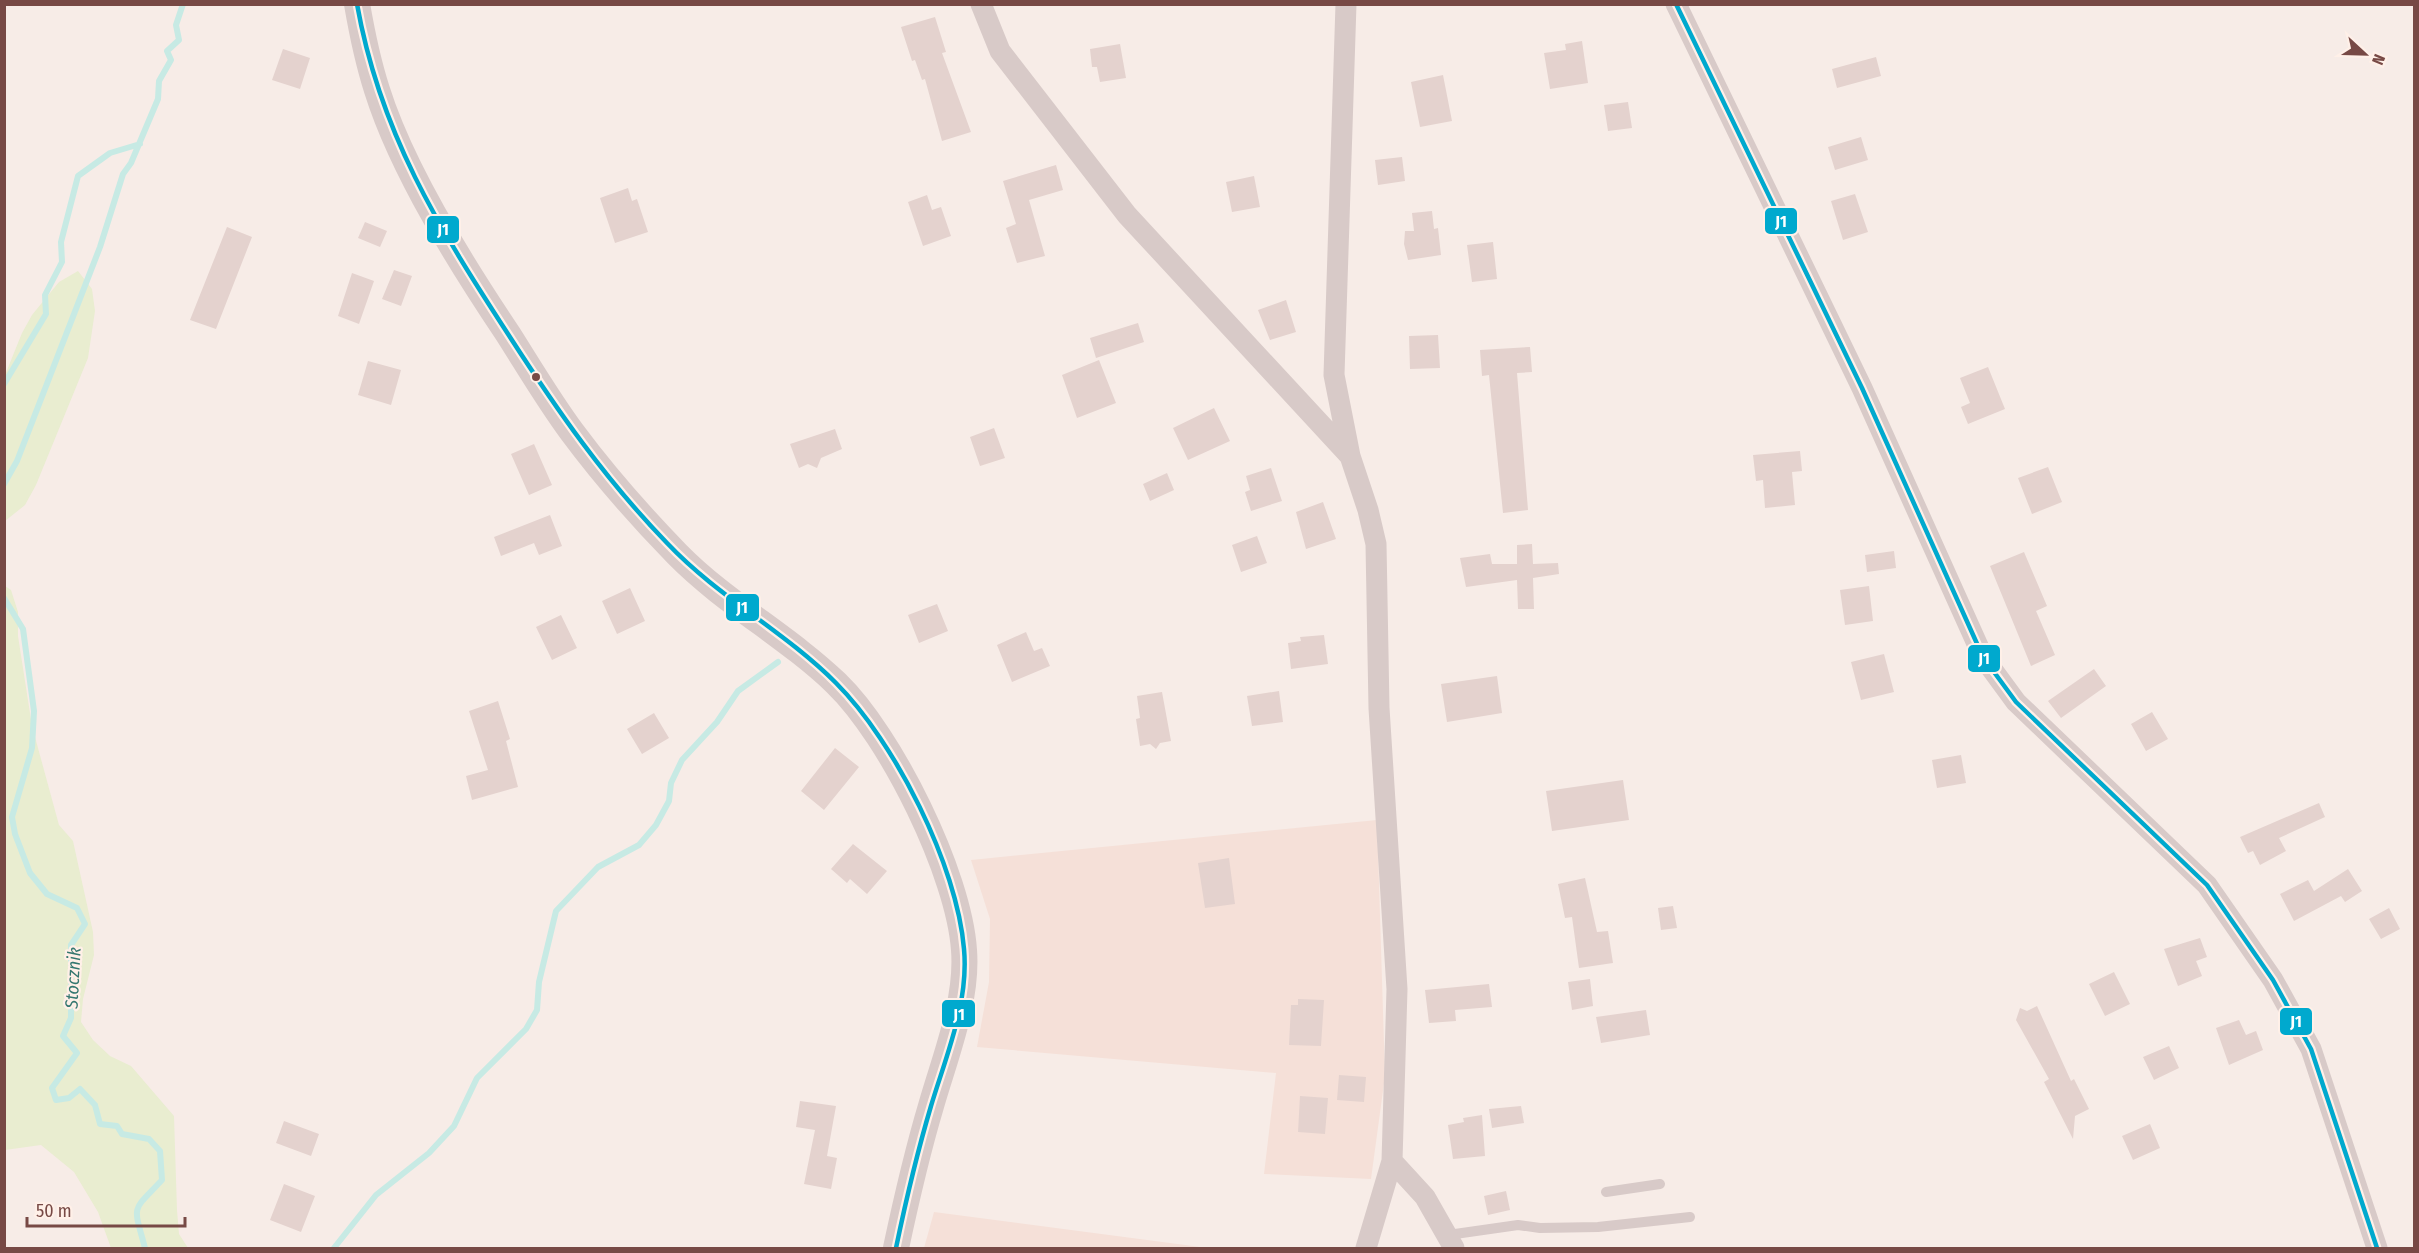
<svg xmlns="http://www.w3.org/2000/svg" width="2419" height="1253" viewBox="0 0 2419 1253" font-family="'Fira Sans Condensed',sans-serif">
<rect width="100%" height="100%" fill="#f7ece7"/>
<path fill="#f5e0d8" d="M1377,820L1385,1076L1371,1179L1264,1174L1276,1073L977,1047L989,982L990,919L971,860Z
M934,1212L1208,1248H924Z"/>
<path fill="#e9edd0" d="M78,271L92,289L95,311L88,358L36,485L25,505L5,521V375L22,333L32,315L59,282Z
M5,586L11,590L18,612V636L32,726L59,825L73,841L93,932L94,955L83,999L81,1022L93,1040L110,1056L131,1066L174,1116L177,1210L179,1234L188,1248H111L98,1212L74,1172L41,1145L5,1150Z"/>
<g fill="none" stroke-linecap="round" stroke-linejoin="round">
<path stroke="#c7eae4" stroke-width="6" d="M4,384L46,314L45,295L62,262L61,242L78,176L110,153L140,144
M4,484L17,461L100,247L123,174L131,163L158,99L159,81L171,60L167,51L179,40L176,25L183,4
M4,598L23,629L34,711L32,748L12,817L15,834L30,873L47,894L77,908L85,924L71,945V1018L63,1036L77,1053L52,1088L56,1100L69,1098L80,1089L95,1105L100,1124L117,1126L122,1134L149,1139L160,1151L162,1180C131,1213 133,1203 145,1248
M334,1248L376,1195L429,1153L454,1126L477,1078L526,1029L537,1010L539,982L556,911L598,867L639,845L656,825L669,801L671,783L682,760L717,722L738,691L778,662"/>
</g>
<path fill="#e4d2ce" d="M935,17L946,52L942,53L971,132L942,141L925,79L922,80L915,60L912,61L901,27Z
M1582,41L1588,83L1550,89L1544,53L1566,50L1565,44Z
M1120,44L1126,78L1100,82L1097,67H1092L1090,49Z
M283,49L310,58L300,89L272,80Z
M1876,57L1881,76L1837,88L1832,69Z
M1443,75L1452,121L1420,127L1411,82Z
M1628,102L1632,128L1608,131L1604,105Z
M1861,137L1868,160L1835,170L1828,147Z
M1402,157L1405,181L1378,185L1375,160Z
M1056,165L1063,190L1029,200L1045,256L1017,263L1006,228L1016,224L1003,181Z
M1254,176L1260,207L1232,212L1226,182Z
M628,188L632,201L637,199L648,232L615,243L600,198Z
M1855,194L1868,232L1843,240L1831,201Z
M927,195L932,210L941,207L951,236L923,246L908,202Z
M1432,211L1434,229L1438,228L1441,255L1408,260L1404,244L1405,231H1414L1412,213Z
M365,222L387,231L380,247L358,238Z
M227,227L252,237L216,329L190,320Z
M1493,242L1497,279L1472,282L1467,245Z
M394,270L412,276L401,306L382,299Z
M352,273L374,281L359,324L338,316Z
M1286,300L1296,332L1270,340L1258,310Z
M1138,323L1144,342L1096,358L1090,338Z
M1438,335L1440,368L1410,369L1409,336Z
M1530,347L1532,372L1517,373L1528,510L1503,513L1489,375L1482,376L1480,350Z
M1099,360L1116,403L1077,418L1062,375Z
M368,361L401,370L391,405L358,395Z
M1988,367L2005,409L1968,424L1961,407L1970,403L1960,378Z
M1214,408L1230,441L1188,460L1173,428Z
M994,428L1005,458L980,466L970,437Z
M835,429L842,449L821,458L817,468L808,464L799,468L790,444Z
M534,444L552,485L529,495L511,454Z
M1800,451L1802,471L1792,472L1795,505L1765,508L1763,480L1756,481L1753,455Z
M2048,467L2062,502L2032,514L2018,478Z
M1271,468L1282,501L1251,511L1245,492L1250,490L1246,476Z
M1167,473L1174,490L1150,501L1143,484Z
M1323,502L1336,539L1306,549L1296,512Z
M550,515L562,546L539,555L534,543L501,556L494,537Z
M1257,536L1267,563L1241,572L1232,545Z
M1532,544L1533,564L1558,563L1559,574L1533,578L1534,609H1518L1517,580L1466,587L1460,558L1490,554L1492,564H1517V545Z
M1894,551L1896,568L1867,572L1865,555Z
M2024,552L2047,606L2036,611L2055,655L2031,666L1990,566Z
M1869,586L1873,621L1845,625L1840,590Z
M630,588L645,621L617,634L602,601Z
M937,604L948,631L919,643L908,615Z
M561,615L577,648L552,660L536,627Z
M1026,632L1034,651L1042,648L1050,666L1012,682L997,645Z
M1324,635L1328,664L1291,669L1288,643L1301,641L1300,637Z
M1884,654L1894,692L1861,700L1851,662Z
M2094,669L2106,686L2061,718L2048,701Z
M1497,676L1502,713L1447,722L1441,684Z
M1279,691L1283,722L1252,726L1247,696Z
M1162,692L1171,741L1160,743L1156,749L1150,744L1140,746L1136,719L1140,718L1137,696Z
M498,701L510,739L506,741L518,787L472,800L466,776L488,770L469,711Z
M2152,712L2168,739L2146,751L2131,724Z
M654,713L669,738L642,754L627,729Z
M835,748L859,767L824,810L801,791Z
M1961,755L1966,783L1937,788L1932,760Z
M1623,780L1629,820L1552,831L1546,791Z
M2319,803L2325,817L2279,838L2286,851L2260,865L2253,851L2248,853L2240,837Z
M853,844L887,871L867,894L850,879L847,883L831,869Z
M1229,858L1235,904L1205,908L1198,863Z
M2348,869L2362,891L2345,902L2341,896L2294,921L2280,894L2308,880L2314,891Z
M1585,878L1597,932L1608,931L1613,963L1579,968L1572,917L1565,918L1558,884Z
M1673,906L1677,928L1661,930L1658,908Z
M2389,908L2400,929L2381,939L2369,919Z
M2200,938L2207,957L2196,961L2202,976L2178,986L2164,949Z
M2114,972L2130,1004L2105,1016L2089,984Z
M1590,979L1593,1006L1572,1010L1568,982Z
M1489,984L1492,1007L1455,1010L1456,1021L1429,1023L1425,990Z
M1298,999L1324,1000L1321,1046L1289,1045L1291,1005H1298Z
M2037,1006L2071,1081L2074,1079L2089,1109L2075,1116L2073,1139L2044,1082L2049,1079L2016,1020L2020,1008L2027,1011Z
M1646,1010L1650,1035L1601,1043L1596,1017Z
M2239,1020L2246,1035L2256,1031L2263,1050L2229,1065L2216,1028Z
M2169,1046L2179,1068L2154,1080L2143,1057Z
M1339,1075L1366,1077L1364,1102L1337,1100Z
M1300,1096L1328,1098L1325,1134L1298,1132Z
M800,1101L836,1106L827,1156L837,1158L831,1189L804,1184L815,1130L796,1127Z
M1521,1106L1524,1123L1492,1128L1489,1109Z
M1482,1115L1485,1156L1453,1159L1448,1125L1464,1122L1463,1118Z
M284,1121L319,1134L311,1156L276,1143Z
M2150,1124L2160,1148L2133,1160L2122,1136Z
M284,1184L315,1196L301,1232L270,1220Z
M1506,1191L1510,1210L1488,1215L1484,1196Z"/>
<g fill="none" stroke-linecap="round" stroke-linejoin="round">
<path stroke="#d8cac8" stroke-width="10" d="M1606,1192L1660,1184
M1448,1235L1518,1225L1540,1228L1598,1227L1690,1217"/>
<path stroke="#d8cac8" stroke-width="21" d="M981,4L1000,51L1127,215L1350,456
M1346,4L1334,375L1350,456L1368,510L1376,544L1379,708L1397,989L1392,1161L1366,1248
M1676,4L1862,388L1983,657L2016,702L2207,885L2273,980L2311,1049L2377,1248
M1392,1161L1425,1197L1454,1248"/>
<path stroke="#d8cac8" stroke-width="26" d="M357,4C362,33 368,62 377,90C402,170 461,264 508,334C529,367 549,401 572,432C604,475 640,516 677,554C725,603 787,636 836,683C891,736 959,874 964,950C968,1001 945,1057 931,1106C917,1153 906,1201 896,1248"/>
<g stroke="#fff0e8" stroke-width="9">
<path id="bus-1" d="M357,4C380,133 438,226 508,334C557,410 604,478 667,543C718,597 784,631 836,683C895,742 957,865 964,949C969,1003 946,1056 931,1106C917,1153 906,1200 896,1248
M1676,4L1862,388L1983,657L2016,702L2207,885L2273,980L2311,1049L2377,1248"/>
</g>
<use href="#bus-1" stroke="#00a9ce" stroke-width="4.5"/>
</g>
<circle fill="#774945" stroke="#fff0e8" stroke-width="2" cx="536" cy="377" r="5"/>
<g text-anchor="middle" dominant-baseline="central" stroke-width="4.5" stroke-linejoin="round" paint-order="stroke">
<g font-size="18" font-style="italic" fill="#357770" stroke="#fff0e8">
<text transform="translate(73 978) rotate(-87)">Stocznik</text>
</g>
</g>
<g stroke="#fff0e8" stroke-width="2">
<rect x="1764" y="207" width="34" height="28" rx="6" fill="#00a9ce"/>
<rect x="426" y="215" width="34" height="29" rx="6" fill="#00a9ce"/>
<rect x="725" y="593" width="35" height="29" rx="6" fill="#00a9ce"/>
<rect x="1967" y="644" width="34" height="29" rx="6" fill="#00a9ce"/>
<rect x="941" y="999" width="35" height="29" rx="6" fill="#00a9ce"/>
<rect x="2279" y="1007" width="34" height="29" rx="6" fill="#00a9ce"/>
</g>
<g font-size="16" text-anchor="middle" font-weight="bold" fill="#fff">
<text x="1781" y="227">J1</text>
<text x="443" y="235">J1</text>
<text x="742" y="613">J1</text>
<text x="1984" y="664">J1</text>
<text x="959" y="1020">J1</text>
<text x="2296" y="1027">J1</text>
</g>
<rect width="2419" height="1253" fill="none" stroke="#774945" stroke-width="12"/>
<g transform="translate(2365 54) rotate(112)" stroke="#fff0e8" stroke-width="4.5" paint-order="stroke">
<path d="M0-4.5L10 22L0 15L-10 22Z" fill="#774945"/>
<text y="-9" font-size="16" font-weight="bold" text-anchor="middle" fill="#774945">N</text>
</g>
<path d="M27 1217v9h158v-9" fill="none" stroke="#774945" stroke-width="3"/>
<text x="36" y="1217" font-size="18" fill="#774945" stroke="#fff0e8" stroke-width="4.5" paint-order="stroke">50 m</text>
</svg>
